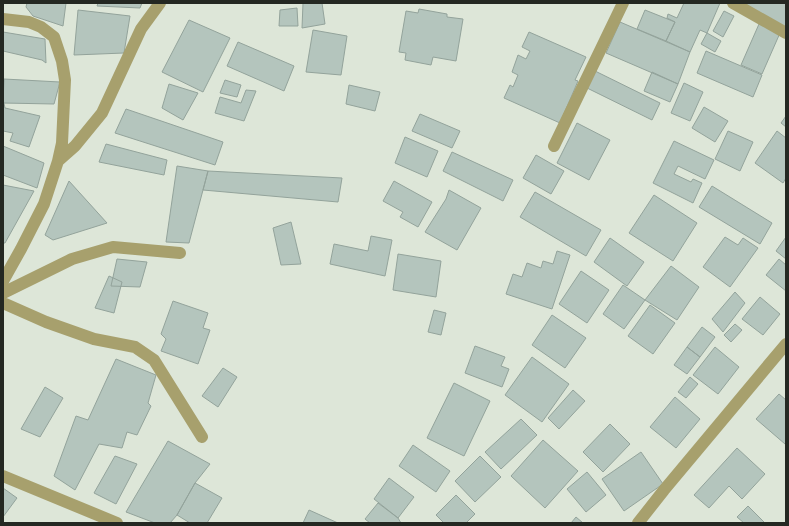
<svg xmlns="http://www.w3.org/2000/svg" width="789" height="526" viewBox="0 0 789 526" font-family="'Fira Sans',sans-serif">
<rect width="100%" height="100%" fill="#dde6d8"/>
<path fill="#b4c5bd" stroke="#93a39b" d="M27,3H66L63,26L33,16L26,7Z
M98,3H142L140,8L97,6Z
M303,3H322L325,24L302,28Z
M684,3H720L707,33L700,30L690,52L666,41L675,22L667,18L668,14L677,18Z
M744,3H786V30Z
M297,8L298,26H279L280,10Z
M419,9L447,14V17L463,19L456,61L433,57L431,65L405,60L406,53L399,52L406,11L418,13Z
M78,10L130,16L124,53L74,55Z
M645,10L675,22L666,41L637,29Z
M724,11L734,16L723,37L713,31Z
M189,20L230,38L203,92L162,72Z
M620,22L690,52L678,84L606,53Z
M759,24L780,33L762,74L741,65Z
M313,30L347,36L341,75L306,72Z
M3,32L45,39L46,63L42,60L3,51Z
M529,32L586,57L575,80L578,81L560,123L504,98L510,85L513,87L518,75L512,72L518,55L526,59L530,51L522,47Z
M707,33L721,41L715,52L701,44Z
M238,42L294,66L284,91L227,66Z
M706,51L762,75L753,97L697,73Z
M593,70L660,103L652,120L585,87Z
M652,72L678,84L670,102L644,91Z
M4,79L60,82L54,104L3,103Z
M225,80L241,85L237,97L220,93Z
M684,83L703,92L690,121L671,113Z
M169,84L198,93L183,120L162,108Z
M349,85L380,92L375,111L346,104Z
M246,90L256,91L244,121L215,113L220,97L241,103Z
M3,99L5,108L40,116L29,147L10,141L13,133L3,131Z
M704,107L728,121L715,142L692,128Z
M126,109L223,142L215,165L115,133Z
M420,114L460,131L452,148L412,131Z
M786,116V127L781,123Z
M577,123L610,140L589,180L557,163Z
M728,131L753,142L740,171L715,159Z
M777,131L786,138V178L783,183L755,163Z
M405,137L438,151L427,177L395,163Z
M674,141L714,160L705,179L678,166L674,174L691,182L693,179L702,183L693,203L653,183Z
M106,144L167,160L164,175L99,162Z
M3,146L44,163L37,188L3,175Z
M452,152L513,180L503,201L443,171Z
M536,155L564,171L551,194L523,178Z
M177,166L208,171L189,243L166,242Z
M208,171L342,178L338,202L203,190Z
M69,181L107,223L53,240L45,235Z
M394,181L432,202L418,227L400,217L403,212L383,201Z
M3,185L34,191L5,243H3Z
M712,186L772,223L760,244L699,207Z
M449,190L481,208L457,250L425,232L446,199Z
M535,192L601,230L586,256L520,217Z
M654,195L697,223L673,261L629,233Z
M291,222L301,264L281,265L273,228Z
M371,236L392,240L385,276L330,264L334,244L368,251Z
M725,237L738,245L743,238L758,248L730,287L703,267Z
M786,237V259L776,251Z
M610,238L644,262L627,286L594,262Z
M557,251L570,255L552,309L506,294L513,274L522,277L527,263L541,268L543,261L553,264Z
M398,254L441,261L436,297L393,290Z
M117,259L147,262L140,287L111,286Z
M779,259L786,265V291L766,275Z
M671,266L699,287L677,320L645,300Z
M581,271L609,290L587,323L559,304Z
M109,276L122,282L114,313L95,308Z
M623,285L645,300L624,329L603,314Z
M735,292L745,303L723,332L712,319Z
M760,297L780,314L763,335L742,319Z
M173,301L208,313L203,328L210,330L198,364L161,351L166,339L161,334Z
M650,305L675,323L653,354L628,336Z
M434,310L446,313L441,335L428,332Z
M552,315L586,338L565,368L532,345Z
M735,324L742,330L731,342L724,335Z
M702,327L715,337L700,357L687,347Z
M475,346L505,357L501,366L509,369L502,387L465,373Z
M687,347L700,357L687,374L674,365Z
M715,347L739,367L718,394L693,375Z
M532,357L569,384L542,422L505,395Z
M116,359L156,375L148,403L151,406L137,435L127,432L122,448L99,444L75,490L54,476L76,416L88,420Z
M223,368L237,377L218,407L202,396Z
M690,377L698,384L686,398L678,392Z
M454,383L490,401L464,456L427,438Z
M45,387L63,398L40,437L21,429Z
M573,390L585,401L559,429L548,418Z
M779,394L786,400V443L785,444L756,419Z
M675,397L700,419L676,448L650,427Z
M521,419L537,435L501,469L485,452Z
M610,424L630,444L603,472L583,452Z
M543,440L578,471L545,508L511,476Z
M168,441L210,464L195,483L177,515L170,523H155L126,512Z
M413,445L450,471L436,492L399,466Z
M737,448L765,474L742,499L729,486L709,508L694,495Z
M641,452L663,484L624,511L602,479Z
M115,456L137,464L116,504L94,493Z
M480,456L501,477L475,502L455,481Z
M587,472L606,495L586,512L567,489Z
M389,478L414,497L398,518L374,499Z
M195,483L222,498L207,523H190L177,515Z
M3,488L17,498L3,517Z
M456,495L475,514L466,523H444L436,515Z
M378,503L398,518L401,523H370L365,519Z
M748,506L765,523H744L737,517Z
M309,510L338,523H303Z
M576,517L583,523H571Z"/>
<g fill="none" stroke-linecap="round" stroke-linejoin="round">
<path stroke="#a7a06d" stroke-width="12" d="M733,3L786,33
M3,19L29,22L41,27L54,37L62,61L65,80L62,143L58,161L44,204L21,249L3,281
M554,146L623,3
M58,161L75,146L102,113L141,29L160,3
M3,293L72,259L113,247L180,253
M3,303L46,322L94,339L135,347L154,360L202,437
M3,476L117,523
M638,523L664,490L786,344"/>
</g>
<rect width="789" height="526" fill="none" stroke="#242822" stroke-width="8"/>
</svg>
